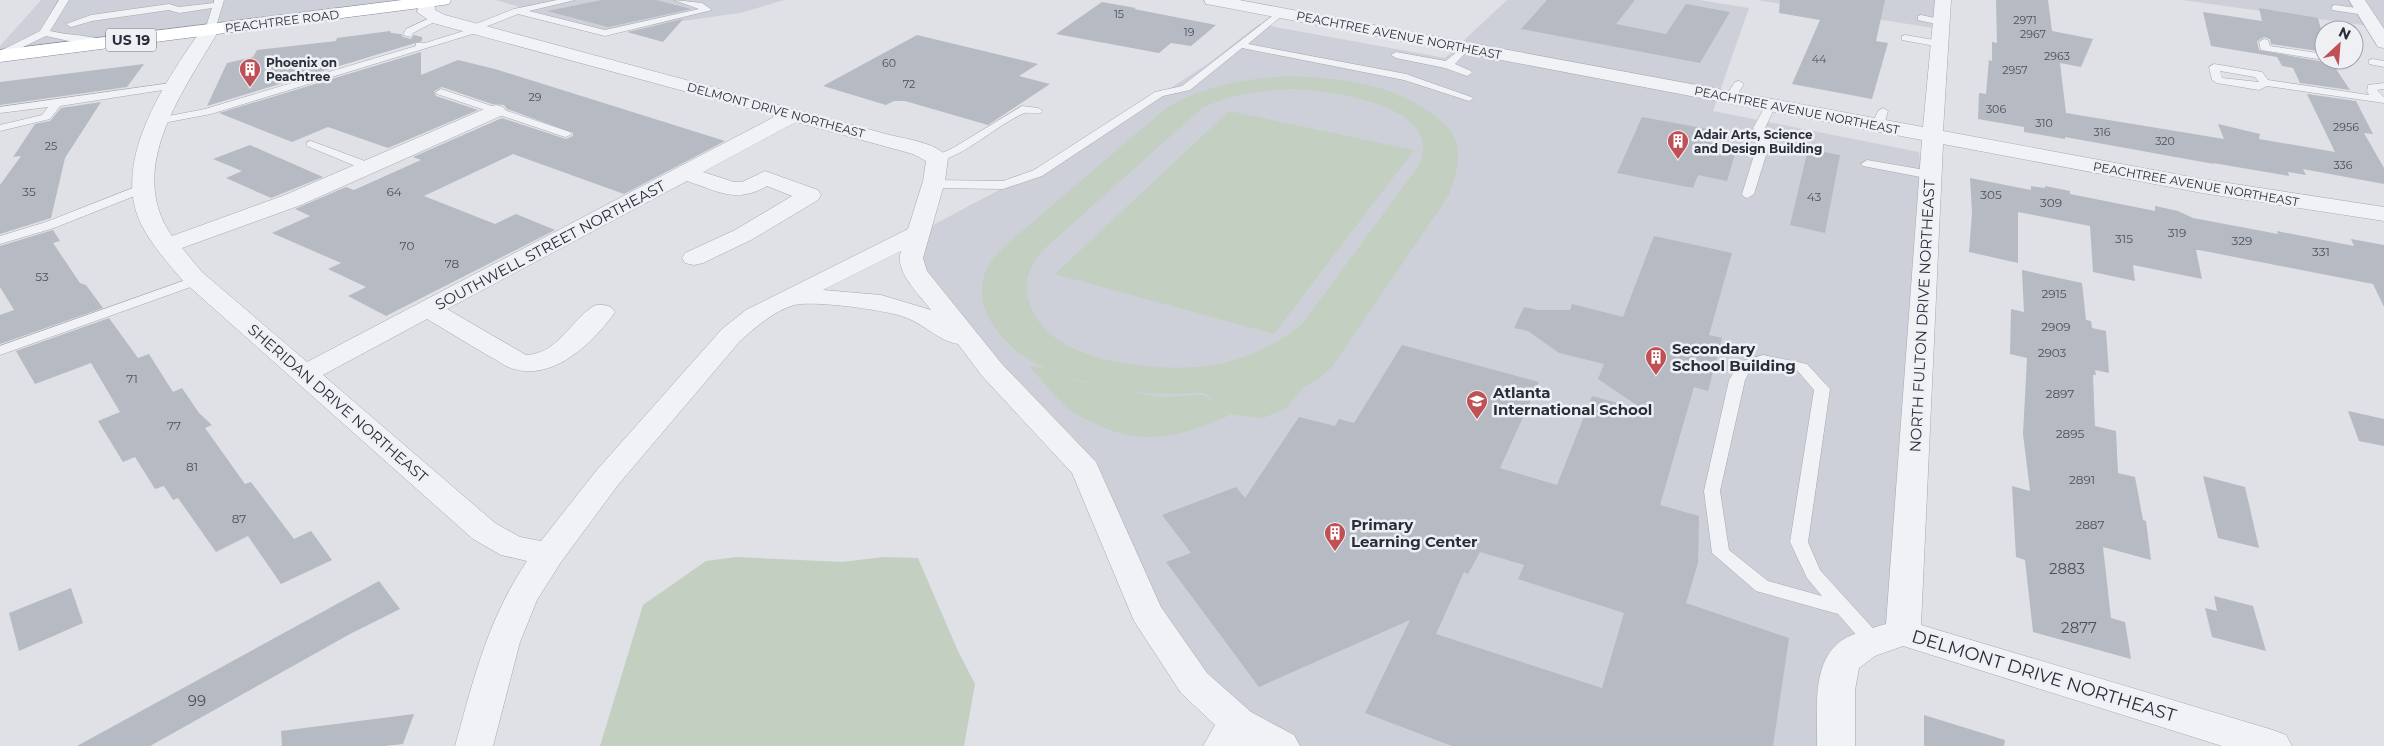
<svg xmlns="http://www.w3.org/2000/svg" width="2384" height="746" viewBox="0 0 2384 746" font-family="Montserrat,sans-serif">
<rect width="100%" height="100%" fill="#dfe1e6"/>
<path fill="#cdd0d8" d="M41,0H414L0,54V46Z
M496,0H784L740,13L603,32Z
M1507,0H1699L1749,8L1713,111L1919,152L1927,234L1903,633L1845,659L1836,746H1282L1194,683L1085,469L915,272L918,233L1012,183L1036,176L1209,63L1259,24L1445,58Z
M1757,0H1935L1933,28Z
M2182,0H2384V28Z"/>
<path fill="#c3cfc1" fill-rule="evenodd" d="M1289,76C1339,78 1394,83 1435,116C1445,123 1455,133 1457,146C1461,162 1454,179 1449,195L1332,367L1320,378L1304,387L1285,409L1263,418L1233,415L1223,410L1205,393L1164,394L1133,392L1160,397L1204,395L1230,415C1183,436 1143,448 1094,423C1088,420 1080,417 1074,413C1057,401 1043,381 1029,366C1042,364 1078,383 1096,385C1075,378 1051,372 1031,361C1002,343 972,309 985,273C990,259 1003,248 1014,238L1165,109C1204,85 1245,79 1289,76ZM1295,89C1332,91 1449,106 1418,167L1302,324C1273,348 1235,364 1197,367C1147,370 1052,362 1031,307C1022,285 1028,269 1042,251L1202,108C1232,94 1262,90 1295,89Z
M1229,111L1414,150L1274,334L1055,274Z
M736,557L842,562L883,557L918,558L958,651L975,684L964,746H600L643,605L706,561Z"/>
<path fill="#b6bac2" fill-rule="evenodd" d="M602,0H656L691,9L608,27L547,11Z
M1547,0H1635L1616,24L1666,34L1686,4L1730,12L1700,63L1521,29Z
M1780,0H1885L1876,41L1888,43L1872,99L1792,84L1820,20L1779,13Z
M1996,0H2048L2052,31L2093,39L2081,67L2060,63L2066,113L2224,139L2218,124L2260,134L2259,139L2335,152L2307,94L2356,101L2373,134L2364,133L2384,168V184L2303,169L2306,175L2288,172L2289,176L2213,163L2214,164L2065,137V139L2024,132V127L1978,119L1979,93L1986,94L1989,60L1992,61V42L1997,43Z
M1102,2L1136,8L1134,9L1216,25L1191,46L1171,43L1159,53L1056,34Z
M2259,8L2318,18L2324,40V52L2271,44L2270,39L2264,37L2257,41L2259,50L2324,62L2330,60L2350,90L2300,83L2293,68L2282,66L2277,57L2211,46L2203,12L2262,21Z
M683,19L663,42L627,32Z
M390,31L391,33L401,34L403,37L411,39L414,35L422,37V41L207,106L227,63L253,57L257,50L336,41L337,38Z
M917,35L1038,64L1019,76L1050,84L988,125L905,101H894L886,105L823,86Z
M421,52V75L458,60L495,69L725,141L624,194L513,154L424,196L495,224L516,214L555,230L386,316L348,296L366,287L328,269L341,263L272,233L310,216L295,209L346,187L354,190L421,160L413,157L502,118L566,139L573,136V133L507,109L504,105L492,104L442,87L434,91L436,96L478,110L388,148L328,127L292,142L219,113Z
M144,64L127,87L0,105V82Z
M101,102L65,158L51,218L0,234V185L21,156L13,157L35,124L50,121L61,108Z
M1642,117L1713,130L1709,142L1737,147L1727,181L1698,175L1693,188L1617,173Z
M250,145L323,177L271,198L226,178L242,171L213,159Z
M1808,149L1840,155L1825,233L1790,225Z
M1970,178L2031,190V186L2045,188V186L2070,191V194L2155,211V206L2178,211L2193,218L2278,234L2277,231L2354,246L2351,239L2384,245V307L2373,284L2199,250H2196L2202,279L2133,265L2135,281L2093,272L2090,226L2018,212V263L1969,252L1972,213Z
M53,230L60,241L53,243L80,283L86,285L103,308L0,344V315L14,310L0,287V246Z
M1654,236L1732,253L1709,335L1722,338L1708,391L1694,387L1660,505L1699,516L1698,563L1686,603L1789,638L1773,746H1452L1365,713L1410,620L1259,687L1166,562L1191,553L1162,515L1236,487L1245,498L1299,417L1335,426L1339,419L1354,423L1402,345L1539,382L1500,468L1557,485L1592,396L1644,410L1598,379L1604,364L1559,353L1528,331L1514,328L1524,307L1538,310H1570L1572,304L1623,317ZM1480,552L1524,565L1518,579L1624,613L1602,688L1436,634L1464,572L1468,574Z
M2022,270L2082,283L2086,320L2091,321L2092,328L2106,331L2109,373L2095,370L2096,375H2093L2095,426L2116,431L2118,473L2135,477L2143,520L2146,521L2151,560L2103,547L2111,618L2125,622L2131,659L2033,632L2025,560L2016,557L2012,486L2030,491L2023,434L2027,358L2010,354L2011,309L2024,312Z
M109,318L138,358L149,354L173,392L182,388L199,413L212,425L205,428L245,484L251,482L294,539L311,531L332,560L281,584L248,536L216,552L178,498L173,500L164,486L155,489L135,457L123,462L98,421L120,412L91,363L35,384L16,351Z
M2348,411L2384,419V446L2359,441Z
M2203,476L2245,487L2259,548L2218,538Z
M379,581L400,609L350,634L150,746H77Z
M71,588L83,623L19,651L9,613Z
M2214,596L2253,606L2266,651L2212,637L2205,608L2217,611Z
M414,714L403,744L384,746H282L281,731Z
M1924,715L2005,740L2004,746H1924Z"/>
<g fill="none" stroke-linecap="round" stroke-linejoin="round">
<g stroke="#a5a8b0" stroke-width="1">
<path id="lane" d="M59,0H69L50,31C67,35 85,35 101,39V43H78L46,36L0,58V51L40,31Z
M214,0H224L215,30L210,33L205,30L212,8L179,13L169,10L92,21L71,27L66,24L91,15L169,4L179,7L214,3Z
M557,0H575L529,11L605,30L699,9L674,0L702,3L712,10L605,36L518,14L480,29L479,32L211,114L158,124L152,121L158,118L205,109L416,46V43H425L467,30L468,27L514,9Z
M2335,5L2365,9L2370,12L2365,15L2332,10V6Z
M1280,10L1283,11V15L1248,44L1406,74L1474,98L1469,101L1404,80L1242,48L1190,90L1163,96L1042,176L1003,189L933,188L927,184L933,180L1003,181L1034,170L1155,92L1182,86Z
M1921,15L1944,20L1946,22L1941,25L1918,20V16Z
M434,16L442,18L413,33L411,37L403,35L406,29Z
M1905,35L1940,41L1945,44L1940,47L1902,40V36Z
M2264,39L2268,40L2270,46L2324,54V60L2261,50L2259,42Z
M1465,45L1470,48L1455,64L1471,71L1472,73L1467,76L1445,68L1396,58L1391,55L1396,52L1446,61Z
M2373,59L2384,61V67L2369,64V60Z
M2214,64L2262,72L2268,80L2369,95L2367,91L2368,85L2384,83V89L2377,90L2384,97V103L2267,86L2259,90L2217,83L2212,80L2209,67ZM2220,71L2255,77L2259,82L2222,78Z
M1739,81L1744,84L1734,99H1726L1725,97L1735,82Z
M178,82L182,83V87L60,106L50,119L0,131V125L42,115L48,107L0,113V107Z
M441,89L570,132L572,134L566,137L562,136L437,94L436,92Z
M1771,102L1776,105L1765,128L1771,139L1754,194L1748,198L1744,197L1742,194L1759,139L1753,128L1766,105Z
M1022,106L1038,108L1043,111C1037,117 1029,110 1022,114C993,128 969,153 937,162L931,158L953,148Z
M1883,108L1888,111L1884,125L1878,128L1874,127L1872,125L1878,111Z
M311,141L373,164L375,167L373,170H365L307,146V142Z
M1867,160L1931,171L1937,175L1931,179L1863,166L1861,164Z
M143,184L147,185L149,188L147,191L54,228L0,244V236L46,222Z
M197,276L202,277L204,280L202,283L0,355V346Z
M1763,355L1807,364L1830,389L1808,542L1820,570L1879,635L1882,640L1879,645L1872,647L1865,645L1838,614L1756,591L1712,553L1704,491L1729,380L1740,362ZM1764,364L1797,370L1814,390L1790,542L1807,578L1822,596L1768,581L1729,550L1720,491L1745,380L1751,368Z"/>
</g>
<g stroke="#a5a8b0" stroke-width="1">
<path id="street" d="M420,0H434L435,10L445,15L886,134C904,139 937,142 948,158L945,181L923,258L927,271L1002,364L1096,462L1161,607L1207,673L1251,712L1294,735L1300,746H1203L1215,725L1181,693L1134,621L1072,473L982,376L958,344C939,341 925,325 907,318C889,310 812,300 794,305C774,311 756,327 740,341L618,485L561,562L537,600L520,642L493,746H455C474,678 487,621 527,561L501,555L473,539L184,282C169,264 152,246 141,224C110,160 168,77 204,26H216L219,30C185,89 124,168 172,236L285,195L489,107L496,105L503,107L506,111L503,115L301,205L182,248L202,272L307,362L776,116L433,23L417,12ZM796,122L913,154L926,161L923,181L908,229L746,310L722,329L596,471L541,541L520,537L495,523L323,375L427,319C447,331 467,343 487,355C496,359 505,367 514,369C554,381 594,342 615,312L611,307C605,305 598,303 592,307C569,323 557,354 526,355L447,309L687,181C717,191 737,204 767,186L792,196L735,230L685,253L682,258L685,263L694,265L703,263L751,240L818,200L821,195L818,190L765,171L742,182H734L703,172ZM901,251C894,272 919,294 931,310L881,295L823,290Z
M1204,0H1239L1923,127L1935,0H1951L1943,131L2202,179L2384,207V221L2202,193L1943,144L1921,625L2273,730L2286,735L2292,746H2222L1903,646L1875,656L1859,668L1855,690V746H1817C1818,715 1811,669 1836,645C1849,633 1870,629 1886,624L1922,140L1212,5L1206,4Z
M2349,0H2365L2384,29V48L2378,47Z"/>
</g>
<g stroke="#888d9b" stroke-width="1">
<path id="highway" d="M402,0H451L449,4L443,5L0,62V50Z"/>
</g>
<use href="#lane" fill="#f1f2f5" fill-rule="evenodd"/>
<use href="#street" fill="#f1f2f5" fill-rule="evenodd"/>
<use href="#highway" fill="#fff" fill-rule="evenodd"/>
</g>
<defs>
<g id="building-pin" transform="scale(1.125)"><path d="M0 17L-7.5 6A9.5 9.5 0 1 1 7.5 6Z" fill="#bf5055" stroke="#eef0f4"/><path d="M-4-6H4V6H1V3H-1V6H-4ZM-2.5-4.3h1.7v1.8h-1.7ZM.8-4.3h1.7v1.8H.8ZM-2.5-1h1.7V.8h-1.7ZM.8-1h1.7V.8H.8Z" fill="#fff"/></g>
<g id="school-pin" transform="scale(1.125)"><path d="M0 17L-7.5 6A9.5 9.5 0 1 1 7.5 6Z" fill="#bf5055" stroke="#eef0f4"/><path d="M0-5L7-2L0 1L-7-2ZM-4 1L0 2.5L4 1V4Q0 6-4 4Z" fill="#fff"/></g>
</defs>
<g fill-rule="evenodd">
<use href="#building-pin" x="250" y="69"/>
<use href="#building-pin" x="1678" y="141"/>
<use href="#building-pin" x="1656" y="357"/>
<use href="#school-pin" x="1477" y="401"/>
<use href="#building-pin" x="1335" y="533"/>
</g>
<g text-anchor="middle" dominant-baseline="central" stroke-width="5" stroke-linejoin="round" paint-order="stroke">
<g font-size="11" fill="#4c515e">
<text x="1119" y="14">15</text>
<text x="2025" y="20">2971</text>
<text x="1189" y="32">19</text>
<text x="2033" y="34">2967</text>
<text x="2057" y="56">2963</text>
<text x="1819" y="59">44</text>
<text x="889" y="63">60</text>
<text x="2015" y="70">2957</text>
<text x="909" y="84">72</text>
<text x="535" y="97">29</text>
<text x="1996" y="109">306</text>
<text x="2044" y="123">310</text>
<text x="2346" y="127">2956</text>
<text x="2102" y="132">316</text>
<text x="2165" y="141">320</text>
<text x="51" y="146">25</text>
<text x="2343" y="165">336</text>
</g>
<g font-size="12" fill="#292e3c" stroke="#eef0f4">
<text transform="translate(282 21) rotate(-7)">PEACHTREE ROAD</text>
<text transform="translate(1399 35) rotate(11)">PEACHTREE AVENUE NORTHEAST</text>
<text transform="translate(776 110) rotate(15)">DELMONT DRIVE NORTHEAST</text>
<text transform="translate(1797 110) rotate(11)">PEACHTREE AVENUE NORTHEAST</text>
<text transform="translate(2196 184) rotate(10)">PEACHTREE AVENUE NORTHEAST</text>
</g>
<g font-size="12" font-weight="bold" fill="#292e3c" stroke="#eef0f4" text-anchor="start">
<text x="266" y="62">Phoenix on<tspan x="266" dy="14">Peachtree</tspan></text>
<text x="1694" y="134">Adair Arts, Science<tspan x="1694" dy="14">and Design Building</tspan></text>
</g>
<g font-size="12" fill="#4c515e">
<text x="29" y="191">35</text>
<text x="394" y="191">64</text>
<text x="1991" y="194">305</text>
<text x="1814" y="196">43</text>
<text x="2051" y="202">309</text>
<text x="2177" y="232">319</text>
<text x="2124" y="238">315</text>
<text x="2242" y="240">329</text>
<text x="407" y="245">70</text>
<text x="2321" y="251">331</text>
<text x="452" y="263">78</text>
<text x="42" y="276">53</text>
<text x="2054" y="293">2915</text>
<text x="2056" y="326">2909</text>
<text x="2052" y="352">2903</text>
<text x="132" y="378">71</text>
<text x="2060" y="393">2897</text>
<text x="174" y="425">77</text>
<text x="2070" y="433">2895</text>
<text x="192" y="466">81</text>
<text x="2082" y="479">2891</text>
<text x="239" y="518">87</text>
<text x="2090" y="524">2887</text>
</g>
<rect fill="#eef0f4" stroke="#646873" stroke-width="1" x="106" y="28.5" width="50" height="23" rx="4"/>
<g font-size="14" font-weight="bold" fill="#292e3c">
<text x="131" y="40">US 19</text>
</g>
<g font-size="15" fill="#292e3c" stroke="#eef0f4">
<text transform="translate(550 245) rotate(-28)">SOUTHWELL STREET NORTHEAST</text>
<text transform="translate(1922 316) rotate(-87)">NORTH FULTON DRIVE NORTHEAST</text>
<text transform="translate(338 403) rotate(41)">SHERIDAN DRIVE NORTHEAST</text>
</g>
<g font-size="15" font-weight="bold" fill="#292e3c" stroke="#eef0f4" text-anchor="start">
<text x="1672" y="348">Secondary<tspan x="1672" dy="17">School Building</tspan></text>
<text x="1493" y="392">Atlanta<tspan x="1493" dy="17">International School</tspan></text>
<text x="1351" y="524">Primary<tspan x="1351" dy="17">Learning Center</tspan></text>
</g>
<g font-size="15" fill="#4c515e">
<text x="2067" y="568">2883</text>
<text x="2079" y="627">2877</text>
<text x="197" y="700">99</text>
</g>
<g font-size="18" fill="#292e3c" stroke="#eef0f4">
<text transform="translate(2044 676) rotate(17)">DELMONT DRIVE NORTHEAST</text>
</g>
</g>
<g transform="translate(2339 45) rotate(26)"><circle r="24" fill="#eef0f4" stroke="#9fa2aa"/>
<path d="M0-4L9 19L0 12L-9 19Z" fill="#bf5055"/>
<text y="-8" font-size="14" font-weight="bold" text-anchor="middle" fill="#292e3c">N</text>
</g>
</svg>
